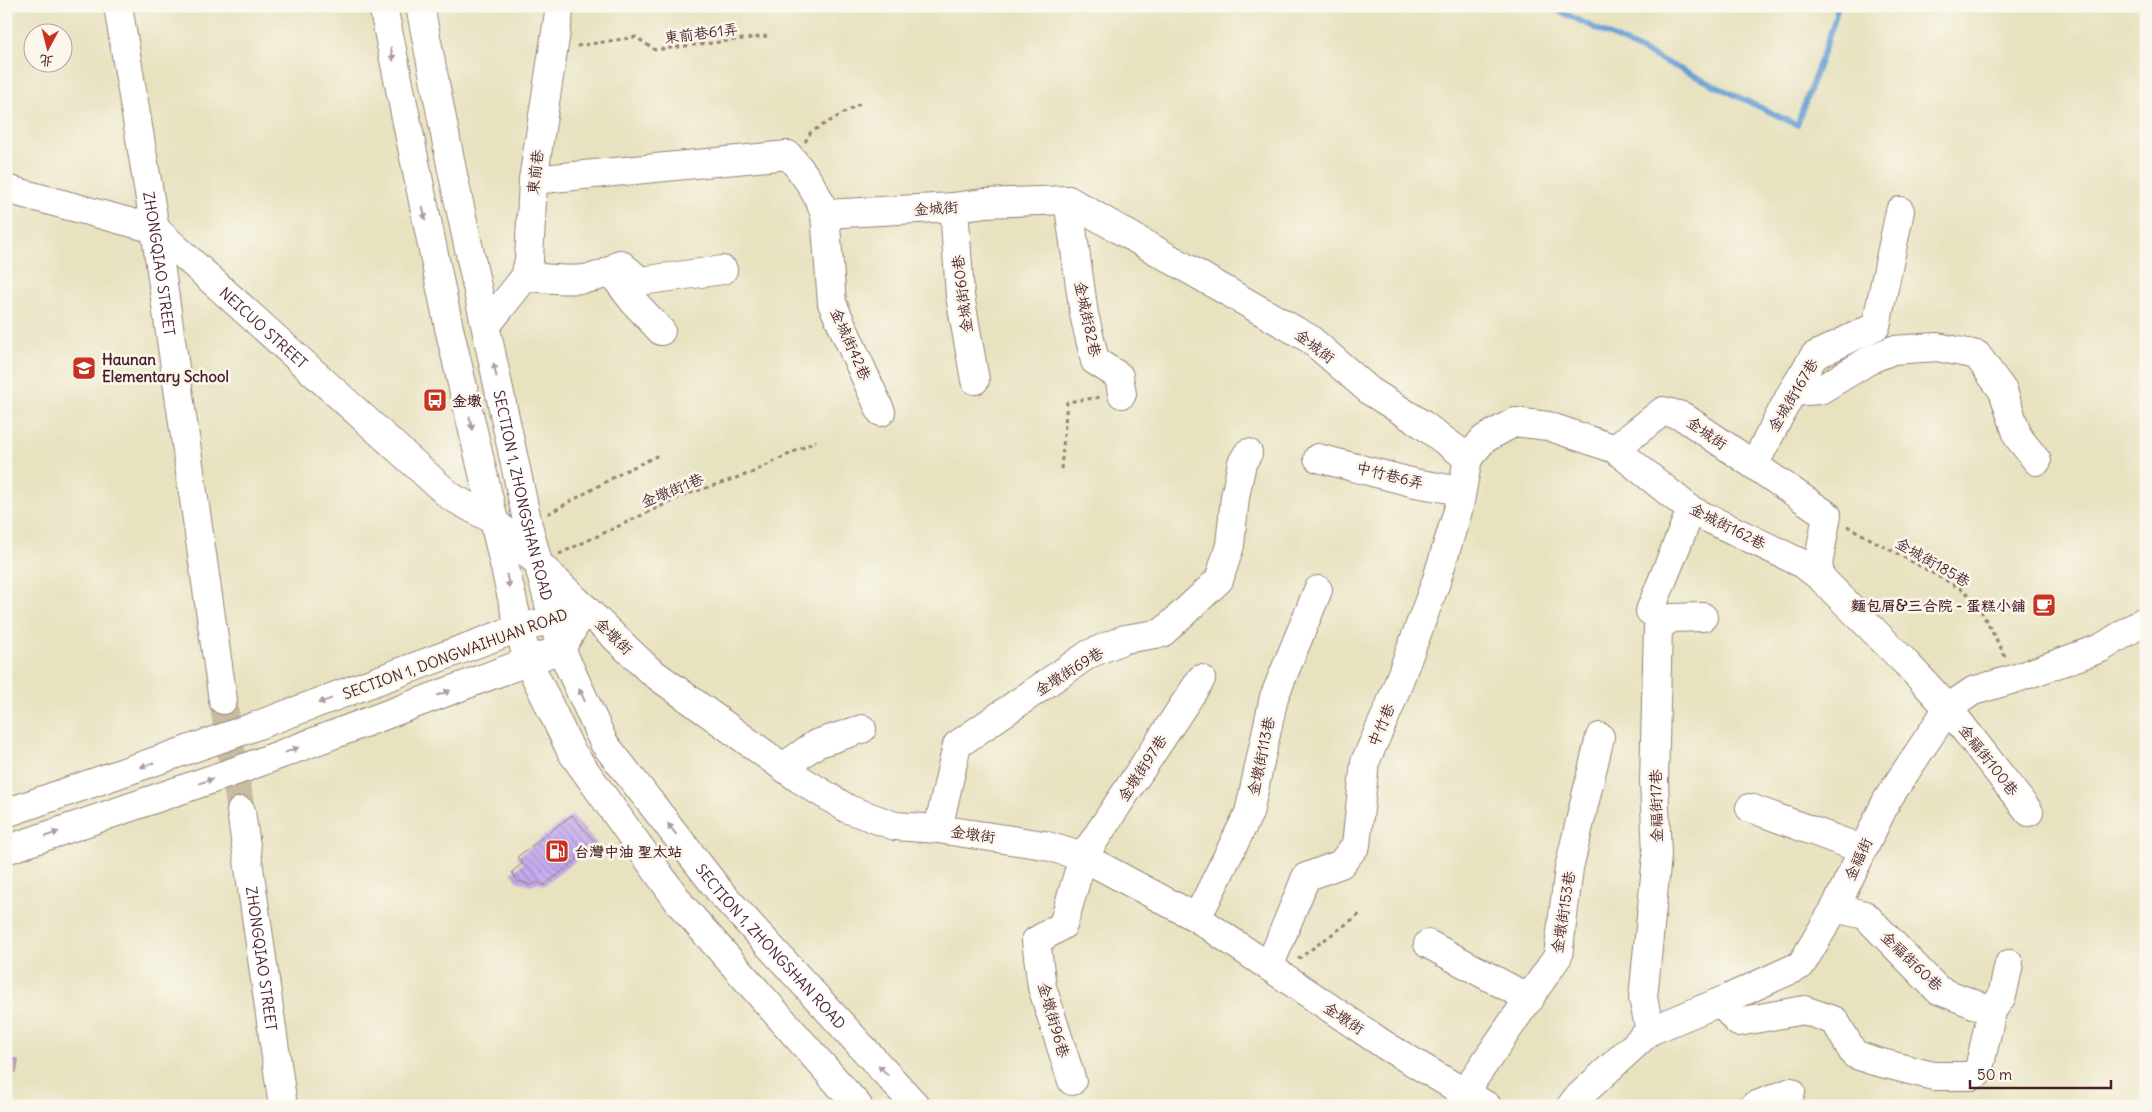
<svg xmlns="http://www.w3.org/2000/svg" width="2152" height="1112" viewBox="0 0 2152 1112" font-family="Delius,'LXGW WenKai TC',sans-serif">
<defs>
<pattern id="building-back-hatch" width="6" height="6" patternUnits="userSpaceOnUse" patternTransform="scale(1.25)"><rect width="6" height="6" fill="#c5a9f0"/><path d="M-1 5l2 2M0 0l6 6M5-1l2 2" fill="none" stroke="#a289c3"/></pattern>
</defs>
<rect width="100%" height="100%" fill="#fbf7ec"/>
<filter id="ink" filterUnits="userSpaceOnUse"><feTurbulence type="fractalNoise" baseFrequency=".02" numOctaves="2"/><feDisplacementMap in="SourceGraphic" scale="10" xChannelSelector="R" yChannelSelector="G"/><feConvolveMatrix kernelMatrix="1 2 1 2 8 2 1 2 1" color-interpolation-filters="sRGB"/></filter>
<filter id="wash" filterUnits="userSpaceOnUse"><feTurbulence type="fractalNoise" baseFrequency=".0096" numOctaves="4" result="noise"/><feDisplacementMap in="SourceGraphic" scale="20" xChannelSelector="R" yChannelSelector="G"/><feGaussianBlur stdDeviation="1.12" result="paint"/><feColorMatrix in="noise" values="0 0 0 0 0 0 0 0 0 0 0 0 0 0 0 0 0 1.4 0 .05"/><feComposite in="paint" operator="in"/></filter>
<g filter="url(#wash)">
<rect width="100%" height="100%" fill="#e7e2bf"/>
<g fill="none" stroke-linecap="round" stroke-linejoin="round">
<path stroke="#659ed4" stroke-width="5.5" d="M1549,6L1797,125L1832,28L1838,6"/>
</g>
<g id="blocks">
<path fill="url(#building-back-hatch)" d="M572,815L597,844L543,886L538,882L532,885L517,881L512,872L523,863L517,857Z
M6,1059L18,1060L16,1072L6,1071Z"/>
</g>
</g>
<g filter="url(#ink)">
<use href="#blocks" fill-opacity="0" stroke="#988075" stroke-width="1"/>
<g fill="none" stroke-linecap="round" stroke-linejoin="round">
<path stroke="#c8bba1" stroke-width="28" stroke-dasharray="28 14" stroke-linecap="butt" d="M223,700L241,811"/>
<g stroke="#988075" stroke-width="30">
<g id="minor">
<path id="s1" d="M118,6L155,229L223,700"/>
<path d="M533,180L788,155C804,172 817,192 825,214L954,207L985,203L1068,200L1310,339L1370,391L1422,424L1468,458L1484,439L1515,422L1548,426L1615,449L1691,510L1803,564L1821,578L1906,663L1948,708L2029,812"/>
<path id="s2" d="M6,189L155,229L450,496L493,520L649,670L798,778L848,809L895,826L938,829L1044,845L1083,857L1197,918L1386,1046L1487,1106"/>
<path d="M1068,200L1084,314L1095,361L1119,376L1122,394"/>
<path d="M954,207L960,296L975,380"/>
<path d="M825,214L832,303L881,412"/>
<path d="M611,272L634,302L661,331"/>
<path d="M525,277C556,278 595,287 620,264L640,281L723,270"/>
<path d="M486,326L525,277L529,260L533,180L560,6"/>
<path d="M1792,392L1820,390L1873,358L1893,350L1937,347L1977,355L2003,391L2018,437L2037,461"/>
<path d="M1615,449L1663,411L1682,416L1827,515L1818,565L1821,578"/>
<path d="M1318,458L1415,483L1461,491"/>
<path d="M1754,465L1792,392L1814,356L1876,326L1900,211"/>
<path d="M1650,611L1691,510"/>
<path d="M783,767L816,744L862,729"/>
<path d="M1750,808L1862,849"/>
<path id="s3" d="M241,811L283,1106"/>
<path d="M938,829L957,745L1089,654L1125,639L1162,633L1219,580L1230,545L1235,497L1242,463L1248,453"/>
<path d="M1835,908L1865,915L1938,990L1992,1011"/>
<path d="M1197,918L1249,813L1274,697L1318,590"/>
<path d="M1428,944L1530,999"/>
<path d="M1269,967L1306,877L1341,864L1356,845L1365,762L1389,708L1436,582L1459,507L1468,458"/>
<path d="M1720,1002L1738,1022L1804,1010L1835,1021L1854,1054L1874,1061L1933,1076H1972L1978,1073L1992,1011L2002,996L2009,964"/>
<path d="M1650,1031L1643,998L1657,856L1654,781L1658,627L1672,618L1703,617"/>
<path d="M1072,1081L1042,987L1036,941L1063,925L1083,857L1201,679"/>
<path d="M1459,1106L1464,1093L1558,956L1569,868L1600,737"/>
<path d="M1571,1106L1576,1099L1650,1031L1729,998L1801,965L1835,908L1887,800L1948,708L1973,691L2017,678L2101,648L2146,620"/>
<path d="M1754,1106L1791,1092"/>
</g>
</g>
<g stroke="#988075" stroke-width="30">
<g id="major">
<path d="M383,6L449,328L519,628L528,661L571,751L681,905L858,1106"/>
<path id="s4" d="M420,6L452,170L528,525L561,649L604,743L721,893L916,1106"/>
<path d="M6,813L242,731L519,628L536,624"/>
<path d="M6,850L247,767L561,649L585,608"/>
</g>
</g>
<path stroke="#988075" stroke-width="3" stroke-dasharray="4 4" stroke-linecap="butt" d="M577,46L636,37L655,50L767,36
M805,142L811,132L861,103
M1061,469L1067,402L1101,397
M548,514L625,471L661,454
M1847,526L1965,591L1978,605L2006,658
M559,554L685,495L751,473L816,441
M1298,959L1360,914"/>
<use href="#minor" stroke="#fff" stroke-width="28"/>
<use href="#major" stroke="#fff" stroke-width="28"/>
</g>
<defs><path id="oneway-solid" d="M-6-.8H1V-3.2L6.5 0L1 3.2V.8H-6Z" transform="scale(1.25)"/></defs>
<g fill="#ae9aa0">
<use href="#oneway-solid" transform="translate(392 54) rotate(79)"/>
<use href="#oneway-solid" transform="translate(424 213) rotate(78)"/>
<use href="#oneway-solid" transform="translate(495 370) rotate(-102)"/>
<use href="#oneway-solid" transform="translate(471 423) rotate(77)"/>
<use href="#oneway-solid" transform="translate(508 581) rotate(77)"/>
<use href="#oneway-solid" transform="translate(444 693) rotate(-21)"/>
<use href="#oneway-solid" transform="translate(582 695) rotate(-115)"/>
<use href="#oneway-solid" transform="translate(325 701) rotate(160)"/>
<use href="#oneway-solid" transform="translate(292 750) rotate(-21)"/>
<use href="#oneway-solid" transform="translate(147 765) rotate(161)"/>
<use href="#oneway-solid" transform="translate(206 781) rotate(-19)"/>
<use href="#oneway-solid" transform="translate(672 829) rotate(-128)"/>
<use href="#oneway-solid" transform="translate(52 834) rotate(-19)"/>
<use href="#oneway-solid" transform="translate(883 1070) rotate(-132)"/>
</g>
</g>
<defs>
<g id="school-square" transform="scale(1.25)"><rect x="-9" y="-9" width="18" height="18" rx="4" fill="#c8321e" stroke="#fbf7ec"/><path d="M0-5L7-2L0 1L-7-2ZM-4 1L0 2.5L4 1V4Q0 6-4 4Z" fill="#fff"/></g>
<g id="bus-square" transform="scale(1.25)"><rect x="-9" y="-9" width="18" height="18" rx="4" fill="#c8321e" stroke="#fbf7ec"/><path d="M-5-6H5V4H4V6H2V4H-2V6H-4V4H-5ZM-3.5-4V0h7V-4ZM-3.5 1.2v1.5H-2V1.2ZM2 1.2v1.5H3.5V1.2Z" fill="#fff"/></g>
<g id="cafe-square" transform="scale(1.25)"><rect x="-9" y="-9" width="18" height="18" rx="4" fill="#c8321e" stroke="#fbf7ec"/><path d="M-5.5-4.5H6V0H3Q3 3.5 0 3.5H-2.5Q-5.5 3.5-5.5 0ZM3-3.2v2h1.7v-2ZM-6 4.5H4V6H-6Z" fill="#fff"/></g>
<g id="fuel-square" transform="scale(1.25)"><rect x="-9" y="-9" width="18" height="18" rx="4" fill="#c8321e" stroke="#fbf7ec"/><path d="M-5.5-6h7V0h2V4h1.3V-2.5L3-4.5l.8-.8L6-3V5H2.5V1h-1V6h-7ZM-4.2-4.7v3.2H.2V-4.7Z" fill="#fff"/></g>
</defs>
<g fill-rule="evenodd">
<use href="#school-square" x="84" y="368"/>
<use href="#bus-square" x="435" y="400"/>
<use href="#cafe-square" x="2044" y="605"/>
<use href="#fuel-square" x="557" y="851"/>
</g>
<g text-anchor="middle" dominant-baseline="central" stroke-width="5" stroke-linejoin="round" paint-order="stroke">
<g font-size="15" fill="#4a1f2b" stroke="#fbf7ec">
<text transform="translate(701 33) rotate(-7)">東前巷61弄</text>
<text transform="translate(535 172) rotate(-83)">東前巷</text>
<text transform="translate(936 208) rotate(-4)">金城街</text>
<text stroke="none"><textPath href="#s1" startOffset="261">ZHONGQIAO STREET</textPath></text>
<text transform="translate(962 294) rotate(-97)">金城街60巷</text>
<text transform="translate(1088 319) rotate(78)">金城街82巷</text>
<text stroke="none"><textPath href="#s2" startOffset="301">NEICUO STREET</textPath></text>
<text transform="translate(851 344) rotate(66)">金城街42巷</text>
<text transform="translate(1315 346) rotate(37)">金城街</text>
<text transform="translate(1793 395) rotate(-59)">金城街167巷</text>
<text transform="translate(1707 433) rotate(35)">金城街</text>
<text transform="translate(1390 475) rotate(14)">中竹巷6弄</text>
<text transform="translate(672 490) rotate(-22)">金墩街1巷</text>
<text stroke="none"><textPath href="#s4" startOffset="500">SECTION 1, ZHONGSHAN ROAD</textPath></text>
<text transform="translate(1728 526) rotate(27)">金城街162巷</text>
<text transform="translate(1933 562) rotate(30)">金城街185巷</text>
<text transform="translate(614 636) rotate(44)">金墩街</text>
<text transform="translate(455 654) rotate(-20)">SECTION 1, DONGWAIHUAN ROAD</text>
<text transform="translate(1069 671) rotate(-32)">金墩街69巷</text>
<text transform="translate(1381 725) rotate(-67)">中竹巷</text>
<text transform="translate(1261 756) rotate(-78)">金墩街113巷</text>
<text transform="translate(1989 760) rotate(52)">金福街100巷</text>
<text transform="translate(1142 768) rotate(-57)">金墩街97巷</text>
<text transform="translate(1656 806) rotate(-91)">金福街17巷</text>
<text transform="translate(973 834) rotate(8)">金墩街</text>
<text transform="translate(1858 859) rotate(-65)">金福街</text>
<text transform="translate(1563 912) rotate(-81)">金墩街153巷</text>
<text stroke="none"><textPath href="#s4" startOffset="1025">SECTION 1, ZHONGSHAN ROAD</textPath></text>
<text stroke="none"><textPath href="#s3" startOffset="149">ZHONGQIAO STREET</textPath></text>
<text transform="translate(1912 961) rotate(44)">金福街60巷</text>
<text transform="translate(1344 1018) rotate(33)">金墩街</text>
<text transform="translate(1054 1020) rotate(74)">金墩街96巷</text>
</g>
<g font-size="15" font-weight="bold" fill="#4a1f2b" stroke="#fbf7ec" text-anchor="start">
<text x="102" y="359">Haunan<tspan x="102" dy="17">Elementary School</tspan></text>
<text x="452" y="400">金墩</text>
<text x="2026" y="605" text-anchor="end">麵包屑&amp;三合院 - 蛋糕小舖</text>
<text x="574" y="851">台灣中油 聖太站</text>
</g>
</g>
<rect width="2152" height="1112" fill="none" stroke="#fbf7ec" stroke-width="25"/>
<g transform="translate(48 48) rotate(187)"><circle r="24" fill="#fbf7ec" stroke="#b4a19f"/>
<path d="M0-4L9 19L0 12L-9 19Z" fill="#c8321e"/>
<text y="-8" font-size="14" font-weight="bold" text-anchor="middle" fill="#4a1f2b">北</text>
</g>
<path d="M1970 1080v8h141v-8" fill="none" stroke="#4a1f2b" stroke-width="2.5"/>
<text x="1977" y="1080" font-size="15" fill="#4a1f2b" stroke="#fbf7ec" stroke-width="4" paint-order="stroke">50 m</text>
</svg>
